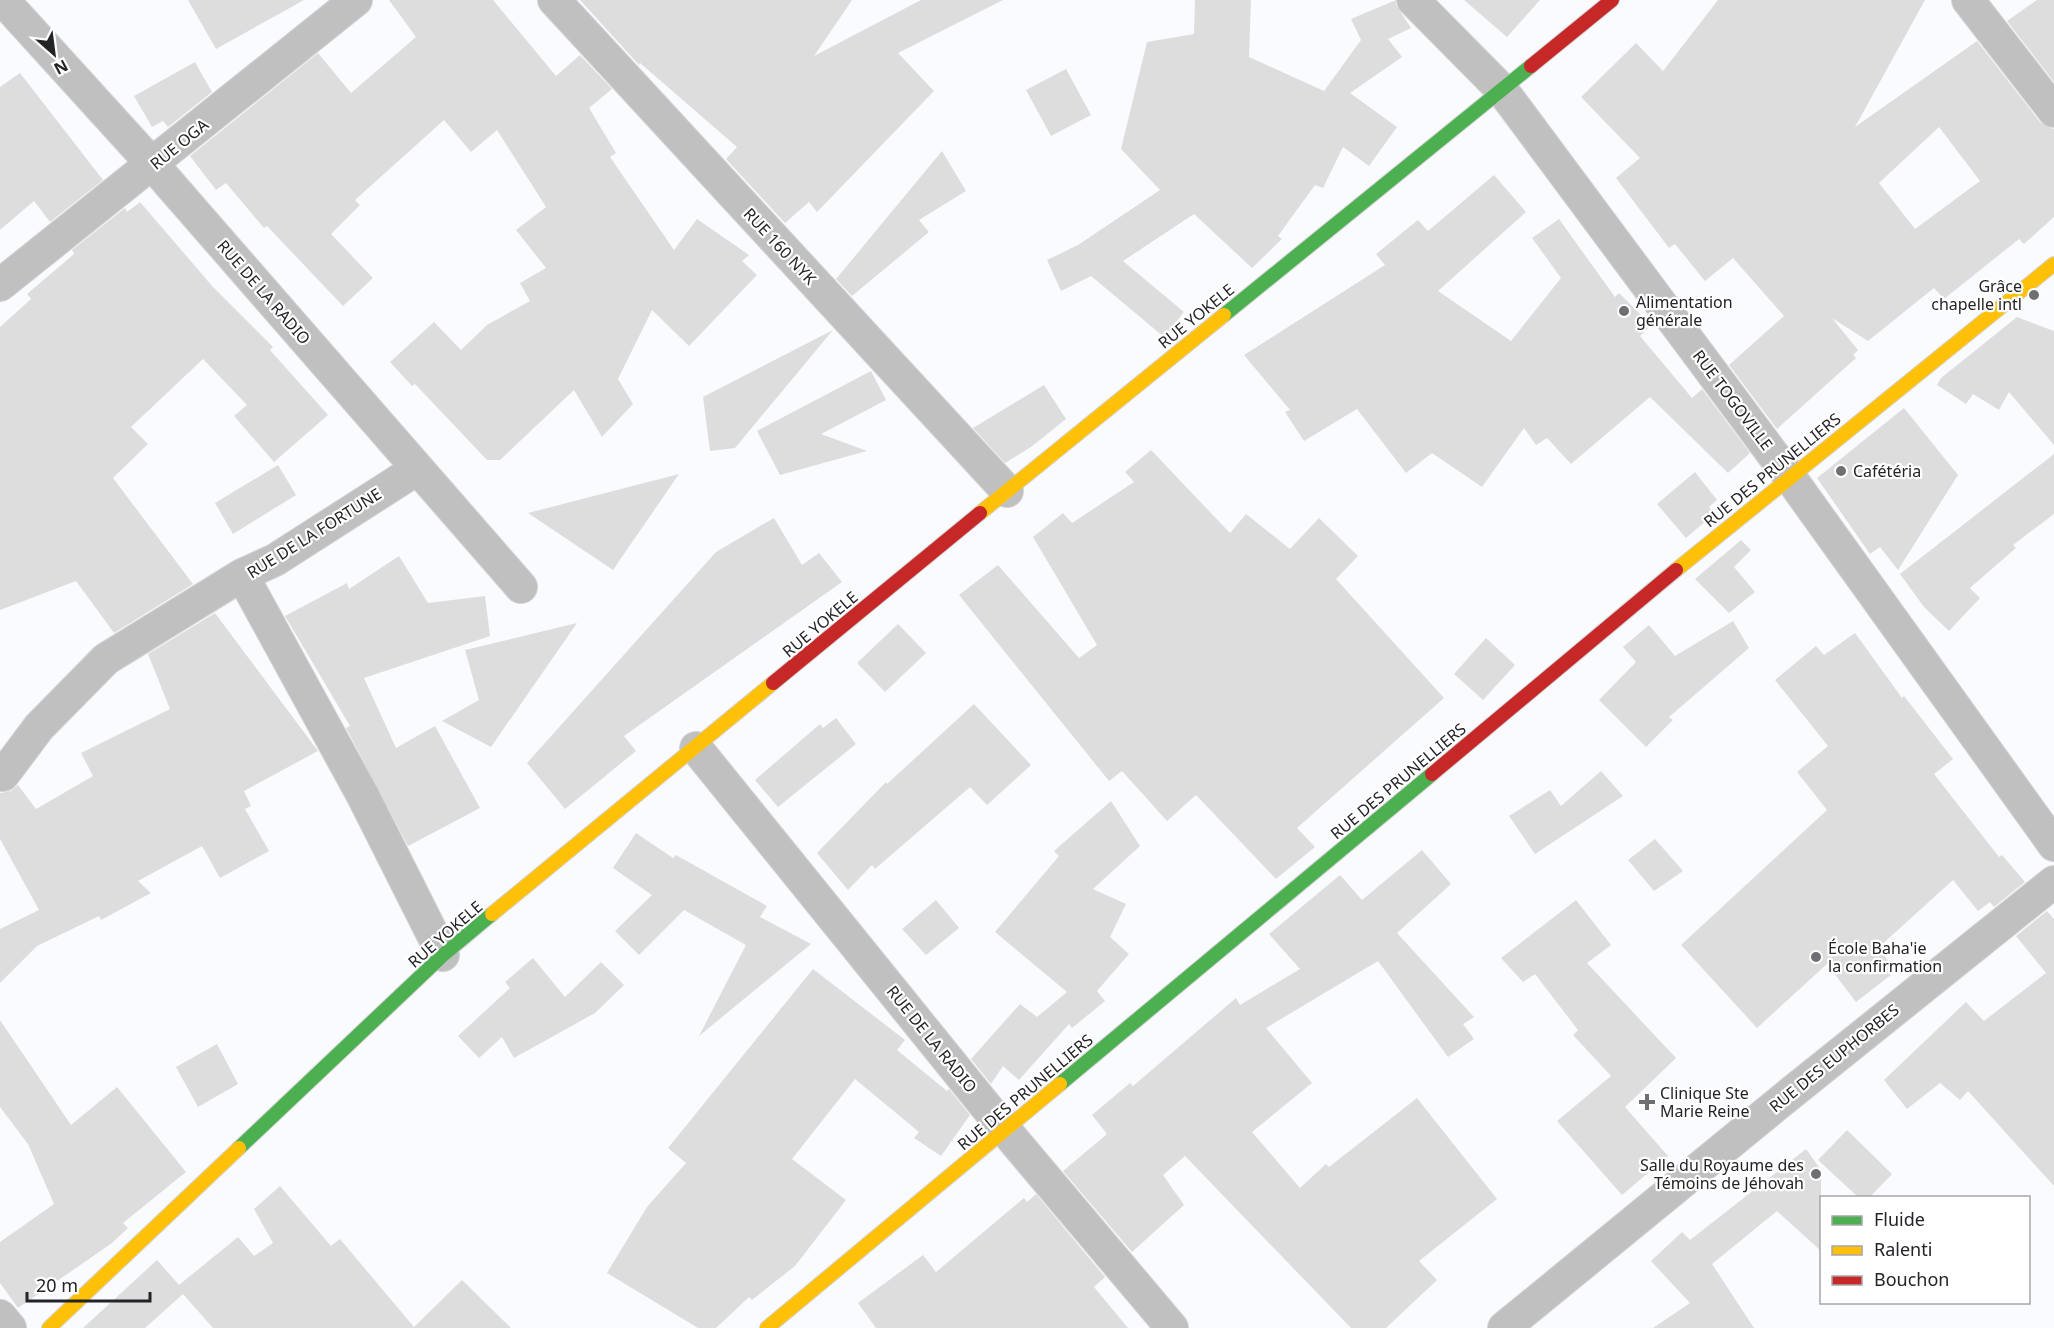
<svg xmlns="http://www.w3.org/2000/svg" width="2054" height="1328" viewBox="0 0 2054 1328" font-family="'Noto Sans',sans-serif">
<rect width="100%" height="100%" fill="#fafbfe"/>
<path fill="#dedddd" fill-rule="evenodd" d="M188,0H304L216,49Z
M389,0H493L556,76L580,55L612,89L589,108L616,153L610,157L674,250L697,219L749,255L742,261L757,275L689,346L652,310L618,379L633,404L602,437L574,390L500,460H487L415,384L412,386L390,362L434,322L461,350L487,325L530,301L520,283L546,268L516,230L546,207L497,130L471,152L444,120L355,200L360,205L331,234L373,278L343,306L267,226L264,228L226,183L216,190L190,156L318,53L351,93L416,37Z
M580,0H852L814,56L921,0H1003L898,53L934,91L817,212L809,202L785,223L726,159L737,147L640,63L639,65Z
M1195,0H1251L1249,57L1324,91L1361,40L1351,19L1396,0V5L1411,28L1388,39L1402,57L1350,93L1397,127L1369,166L1343,147L1323,188L1315,185L1278,236L1282,239L1252,268L1194,214L1123,261L1184,312L1164,337L1091,276L1061,291L1047,260L1078,245L1160,190L1121,149L1147,42L1194,34Z
M1464,0H1540L1507,37Z
M1718,0H1925L1855,127L1977,41L2040,122L2054,129V217L2024,244L2019,239L1944,299L1934,288L1868,341L1832,318L1858,350L1853,355L1856,358L1777,429L1729,365L1784,316L1733,258L1705,281L1675,244L1669,248L1616,178L1640,158L1581,97L1636,43L1663,71ZM1939,127L1980,181L1915,229L1879,183Z
M2037,0H2054V82L2007,21Z
M195,62L212,92L168,127L163,121L152,127L134,96Z
M1066,69L1091,115L1051,136L1026,90Z
M20,73L103,180L50,222L34,201L0,230V87Z
M942,151L966,191L919,220L929,232L852,296L836,279Z
M1494,175L1526,212L1438,291L1511,341L1561,278L1532,238L1559,219L1615,297L1619,293L1651,325L1640,336L1692,398L1702,389L1750,453L1728,473L1650,397L1571,464L1547,438L1536,445L1524,428L1482,487L1432,453L1406,473L1357,409L1304,441L1285,412L1290,410L1244,355L1385,265L1376,254L1418,220L1428,231Z
M140,202L213,287L273,347L270,350L328,415L274,462L234,416L247,405L203,359L131,427L148,444L113,478L193,584L114,633L76,581L0,610V327L31,299L27,294L74,254L72,250L125,208L127,212Z
M2017,317L2054,331V445L2009,392L1999,410L1973,394L1966,404L1937,385L1941,378Z
M833,330L735,448L710,451L703,397Z
M871,371L886,400L821,434L867,451L780,475L757,431Z
M1044,385L1066,419L1031,447L1005,463L973,428Z
M1904,408L1958,475L1898,570L1880,547L1870,554L1817,478Z
M1151,450L1230,533L1246,514L1290,549L1319,518L1358,556L1336,579L1444,698L1297,828L1315,847L1276,879L1196,795L1167,821L1122,771L1109,781L959,595L998,565L1079,658L1097,645L1033,537L1063,513L1072,523L1134,482L1125,472Z
M2054,454V514L2013,545L2016,548L1970,588L1980,598L1949,631L1924,607L1900,574Z
M278,465L296,495L233,534L215,503Z
M1695,472L1717,500L1709,507L1715,513L1686,538L1657,504Z
M679,474L613,570L528,513Z
M774,518L802,565L819,553L842,582L624,736L636,751L565,809L527,763L716,552Z
M1741,540L1751,550L1734,567L1755,592L1729,613L1695,579Z
M399,556L428,603L485,596L490,636L364,678L396,748L435,726L480,808L408,846L346,728L350,726L285,616L347,583L349,589Z
M215,613L318,751L244,791L251,806L245,809L269,851L220,878L202,846L138,881L151,893L101,920L99,916L37,946L0,983V929L39,910L0,839V793L11,791L18,785L36,809L93,776L81,753L170,709L148,654Z
M1733,621L1749,648L1669,717L1673,720L1646,747L1599,700L1636,662L1623,647L1649,625L1675,656Z
M577,623L491,747L442,721L479,700L465,650Z
M898,624L926,653L885,692L857,663Z
M1855,633L1902,698L1904,696L1953,759L1934,774L1999,857L2002,855L2025,882L1994,907L1990,902L1978,911L1953,880L1878,948L1896,971L1856,1002L1827,964L1757,1028L1681,945L1827,810L1797,772L1828,746L1775,680L1816,646L1824,655Z
M1486,638L1515,665L1483,700L1454,674Z
M974,704L1031,765L987,805L970,787L875,869L872,865L848,890L817,853L886,782L887,784Z
M836,718L856,744L778,807L755,780L820,724L823,728Z
M1601,771L1623,796L1535,854L1509,816L1550,790L1561,806Z
M1111,801L1140,846L1093,889L1126,904L1110,937L1129,954L1097,991L1105,1001L1072,1028L1069,1024L1019,1080L1003,1066L991,1084L971,1059L1020,1004L1037,1017L1067,992L995,932L1059,856L1054,851Z
M636,833L673,858L676,855L767,906L760,917L811,944L699,1036L746,945L684,910L639,955L615,931L652,895L613,868Z
M1655,839L1683,871L1654,891L1628,860Z
M1422,850L1451,884L1397,933L1474,1017L1463,1024L1474,1039L1448,1057L1378,961L1266,1028L1312,1083L1252,1132L1300,1188L1326,1164L1329,1167L1417,1098L1497,1199L1419,1261L1437,1280L1386,1328H1351L1185,1156L1163,1175L1184,1205L1132,1252L1063,1171L1107,1134L1092,1115L1130,1083L1133,1086L1236,998L1240,1005L1300,969L1269,934L1340,875L1362,900Z
M936,900L959,928L926,955L902,929Z
M1576,900L1611,945L1587,963L1676,1058L1625,1107L1668,1156L1622,1195L1557,1121L1611,1076L1573,1035L1578,1030L1535,974L1523,982L1501,958Z
M2047,911L2054,919V1186L1968,1091L1960,1100L1940,1083L1907,1109L1884,1080L1966,1002L1984,1021L2046,973L2016,936Z
M533,958L565,997L601,962L624,985L595,1013L514,1058L502,1037L479,1058L458,1036L510,988L505,982Z
M813,969L905,1040L897,1050L947,1091L949,1089L970,1115L941,1156L914,1138L919,1132L855,1079L792,1159L846,1200L795,1266L752,1300L749,1297L716,1328H698L607,1273L647,1207L686,1163L668,1148Z
M0,1020L71,1125L117,1087L186,1172L123,1223L128,1228L112,1243L18,1308L0,1283V1242L54,1204L28,1144L0,1107Z
M217,1044L238,1084L198,1107L176,1067Z
M1847,1130L1892,1174L1870,1197H1858L1818,1160Z
M1806,1149L1821,1170V1251L1777,1211L1712,1264L1754,1328H1653L1690,1303L1651,1261L1682,1232L1690,1240Z
M280,1186L331,1246L340,1239L414,1327L462,1280L511,1328H213L183,1294L145,1328H83L157,1260L179,1285L238,1237L254,1256L273,1243L254,1209Z
M1036,1194L1105,1277L1094,1287L1128,1328H876L858,1303L923,1255L936,1272L1024,1198L1027,1202Z"/>
<g fill="none" stroke-linecap="round" stroke-linejoin="round">
<g stroke="#d4d4d7" stroke-width="34">
<path id="street" d="M3,0L153,165L521,587
M554,0L1007,491
M1413,0L1502,90L1789,476L2054,845
M1968,0L2054,111
M0,285L356,0
M417,469L275,560L242,575L363,796L443,955
M696,748L1005,1130L1172,1328
M3,775L39,727L106,659L242,575
M0,1316L10,1328
M1504,1328L1791,1093L2054,882"/>
</g>
<g stroke="#d4d4d7" stroke-width="16">
<path id="fast" d="M1224,315L1531,66
M1060,1084L1432,774
M239,1148L443,955L492,914"/>
</g>
<g stroke="#d4d4d7" stroke-width="16">
<path id="slow" d="M980,513L1224,315
M1676,570L2054,264
M492,914L773,683
M49,1328L239,1148
M767,1328L1060,1084"/>
</g>
<g stroke="#d4d4d7" stroke-width="16">
<path id="jam" d="M1531,66L1612,0
M773,683L980,513
M1432,774L1676,570"/>
</g>
<use href="#street" stroke="#c1c0c0" stroke-width="32"/>
<use href="#fast" stroke="#4caf50" stroke-width="14"/>
<use href="#slow" stroke="#ffc107" stroke-width="14"/>
<use href="#jam" stroke="#c62828" stroke-width="14"/>
</g>
<g fill="#6e6f73" stroke="#fff" stroke-width="2">
<circle cx="2034" cy="295" r="6"/>
<circle cx="1624" cy="311" r="6"/>
<circle cx="1841" cy="471" r="6"/>
<circle cx="1816" cy="957" r="6"/>
<path d="M1644 1093h6v6h6v6h-6v6h-6v-6h-6v-6h6z"/>
<circle cx="1816" cy="1174" r="6"/>
</g>
<g text-anchor="middle" dominant-baseline="central" stroke-width="4.5" stroke-linejoin="round" paint-order="stroke">
<g font-size="16" fill="#232428" stroke="#fff">
<text transform="translate(179 144) rotate(-39)">RUE OGA</text>
<text transform="translate(780 246) rotate(47)">RUE 160 NYK</text>
<text transform="translate(264 292) rotate(49)">RUE DE LA RADIO</text>
<text transform="translate(1196 316) rotate(-39)">RUE YOKELE</text>
<text transform="translate(1733 400) rotate(53)">RUE TOGOVILLE</text>
<text transform="translate(1772 470) rotate(-39)">RUE DES PRUNELLIERS</text>
<text transform="translate(314 533) rotate(-32)">RUE DE LA FORTUNE</text>
<text transform="translate(820 624) rotate(-40)">RUE YOKELE</text>
<text transform="translate(1398 781) rotate(-40)">RUE DES PRUNELLIERS</text>
<text transform="translate(445 934) rotate(-41)">RUE YOKELE</text>
<text transform="translate(932 1039) rotate(51)">RUE DE LA RADIO</text>
<text transform="translate(1834 1058) rotate(-39)">RUE DES EUPHORBES</text>
<text transform="translate(1025 1092) rotate(-40)">RUE DES PRUNELLIERS</text>
</g>
<g font-size="16" fill="#232428" stroke="#fff" text-anchor="start">
<text x="2022" y="286" text-anchor="end">Grâce<tspan x="2022" dy="18">chapelle intl</tspan></text>
<text x="1636" y="302">Alimentation<tspan x="1636" dy="18">générale</tspan></text>
<text x="1853" y="471">Cafétéria</text>
<text x="1828" y="948">École Baha'ie<tspan x="1828" dy="18">la confirmation</tspan></text>
<text x="1660" y="1093">Clinique Ste<tspan x="1660" dy="18">Marie Reine</tspan></text>
<text x="1804" y="1165" text-anchor="end">Salle du Royaume des<tspan x="1804" dy="18">Témoins de Jéhovah</tspan></text>
</g>
</g>
<rect x="1820" y="1196" width="210" height="108" fill="#ffffff" stroke="#a7a7a9" stroke-width="1.5"/>
<rect x="1832" y="1216" width="30" height="9" fill="#4caf50" stroke="#a7a7a9" stroke-width="1.5"/>
<text x="1874" y="1226" font-size="18" fill="#232428">Fluide</text>
<rect x="1832" y="1246" width="30" height="9" fill="#ffc107" stroke="#a7a7a9" stroke-width="1.5"/>
<text x="1874" y="1256" font-size="18" fill="#232428">Ralenti</text>
<rect x="1832" y="1276" width="30" height="9" fill="#c62828" stroke="#a7a7a9" stroke-width="1.5"/>
<text x="1874" y="1286" font-size="18" fill="#232428">Bouchon</text>
<g transform="translate(54 54) rotate(152)" stroke="#ffffff" stroke-width="4.5" paint-order="stroke">
<path d="M0-4.5L10 22L0 15L-10 22Z" fill="#232428"/>
<text y="-9" font-size="16" font-weight="bold" text-anchor="middle" fill="#232428">N</text>
</g>
<path d="M27 1292v9h123v-9" fill="none" stroke="#232428" stroke-width="3"/>
<text x="36" y="1292" font-size="18" fill="#232428" stroke="#ffffff" stroke-width="4.5" paint-order="stroke">20 m</text>
</svg>
